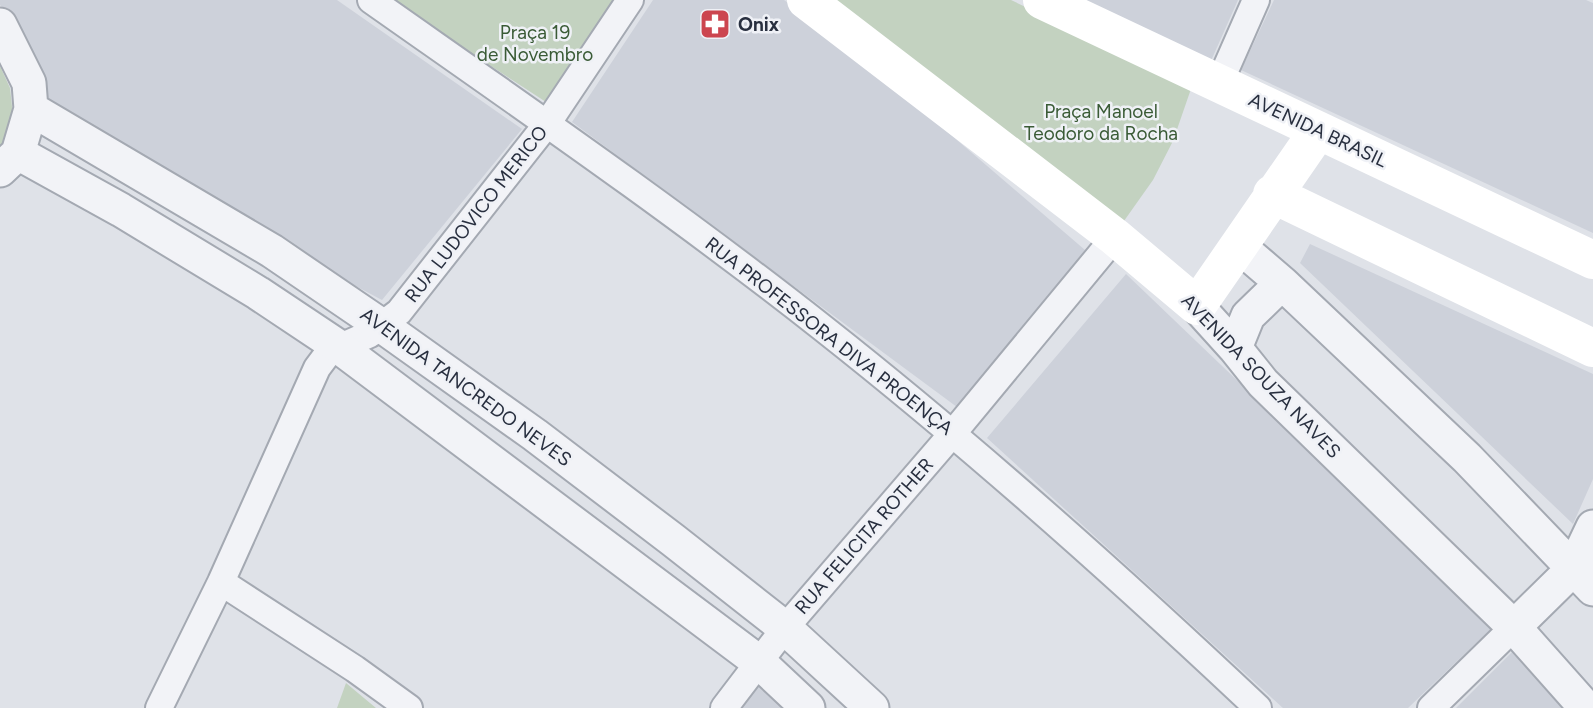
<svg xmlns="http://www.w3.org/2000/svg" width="1593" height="708" viewBox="0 0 1593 708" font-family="Figtree,sans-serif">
<rect width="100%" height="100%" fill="#dfe2e8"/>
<path fill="#cdd1da" d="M0,0H337L522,129L382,300L52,124L16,23L0,5Z
M653,0H784L844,43L1085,250L961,410L572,122Z
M1077,0H1238L1210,63Z
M1274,0H1586L1593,3V233L1241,70Z
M1310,244L1593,374V479L1573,524L1300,263Z
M1126,274L1494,626L1408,708H1283L987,438Z
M1514,650L1565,708H1456Z
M760,677L793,708H735Z"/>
<path fill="#c3d2c0" d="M390,0H617L546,102Z
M830,0H1011L1192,86L1173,141L1153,180L1119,228Z
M0,66L10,88L15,134L0,163Z
M346,683L376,708H337Z"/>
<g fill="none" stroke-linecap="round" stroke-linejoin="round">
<g stroke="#a4a9b2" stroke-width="30">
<path id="minor" d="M371,0C523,107 677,213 824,329C975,448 1118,576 1258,708
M1219,84L1256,0
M221,582L355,669L409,708
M159,708L221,582L317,368L329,352L370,334L399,312L547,124L630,0
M724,708L785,628L953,433L1115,237
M1431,708L1514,627"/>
</g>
<g stroke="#a4a9b2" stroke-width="37">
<path id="tertiary" d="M0,25L29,83L31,109L18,153L0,170
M31,109L272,251L382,326L535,435L673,540L785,628L872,708
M18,153L121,210L258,293L339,347L760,663L808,708
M1240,247L1282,283L1467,458L1593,589
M1197,306L1235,348L1263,383L1514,627L1586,708
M1235,348L1248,316L1282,283
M1514,627L1573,569L1593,527"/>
</g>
<use href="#minor" stroke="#f2f3f7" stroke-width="26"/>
<use href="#tertiary" stroke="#f2f3f7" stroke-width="33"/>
<path stroke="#fff" stroke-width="38" d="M806,0L1115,237L1197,306L1318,131
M1042,0L1593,260
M1272,194L1593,348"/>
</g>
<defs>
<g id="pharmacy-square" transform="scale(1.575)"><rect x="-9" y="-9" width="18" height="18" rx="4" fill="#cc454f" stroke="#eff1f6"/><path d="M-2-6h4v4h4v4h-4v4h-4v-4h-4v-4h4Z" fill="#fff"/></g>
</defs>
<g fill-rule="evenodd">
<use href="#pharmacy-square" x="715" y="24"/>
</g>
<g text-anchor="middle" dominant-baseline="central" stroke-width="5" stroke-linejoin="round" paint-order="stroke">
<g font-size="19" font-weight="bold" fill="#282f3f" stroke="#eff1f6" text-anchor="start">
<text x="738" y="24">Onix</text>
</g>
<g font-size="19" fill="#3a5b36" stroke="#eff1f6">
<text x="535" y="32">Praça 19<tspan x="535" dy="22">de Novembro</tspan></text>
<text x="1101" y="111">Praça Manoel<tspan x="1101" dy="22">Teodoro da Rocha</tspan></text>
</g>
<g font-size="19" fill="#282f3f" stroke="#eff1f6">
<text transform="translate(1318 130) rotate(25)">AVENIDA BRASIL</text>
<text transform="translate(476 214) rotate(-52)">RUA LUDOVICO MERICO</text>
<text transform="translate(829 336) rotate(38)">RUA PROFESSORA DIVA PROENÇA</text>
<text transform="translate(1261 376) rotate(46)">AVENIDA SOUZA NAVES</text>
<text transform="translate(466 387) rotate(36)">AVENIDA TANCREDO NEVES</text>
<text transform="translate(864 536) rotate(-49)">RUA FELICITA ROTHER</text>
</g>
</g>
</svg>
